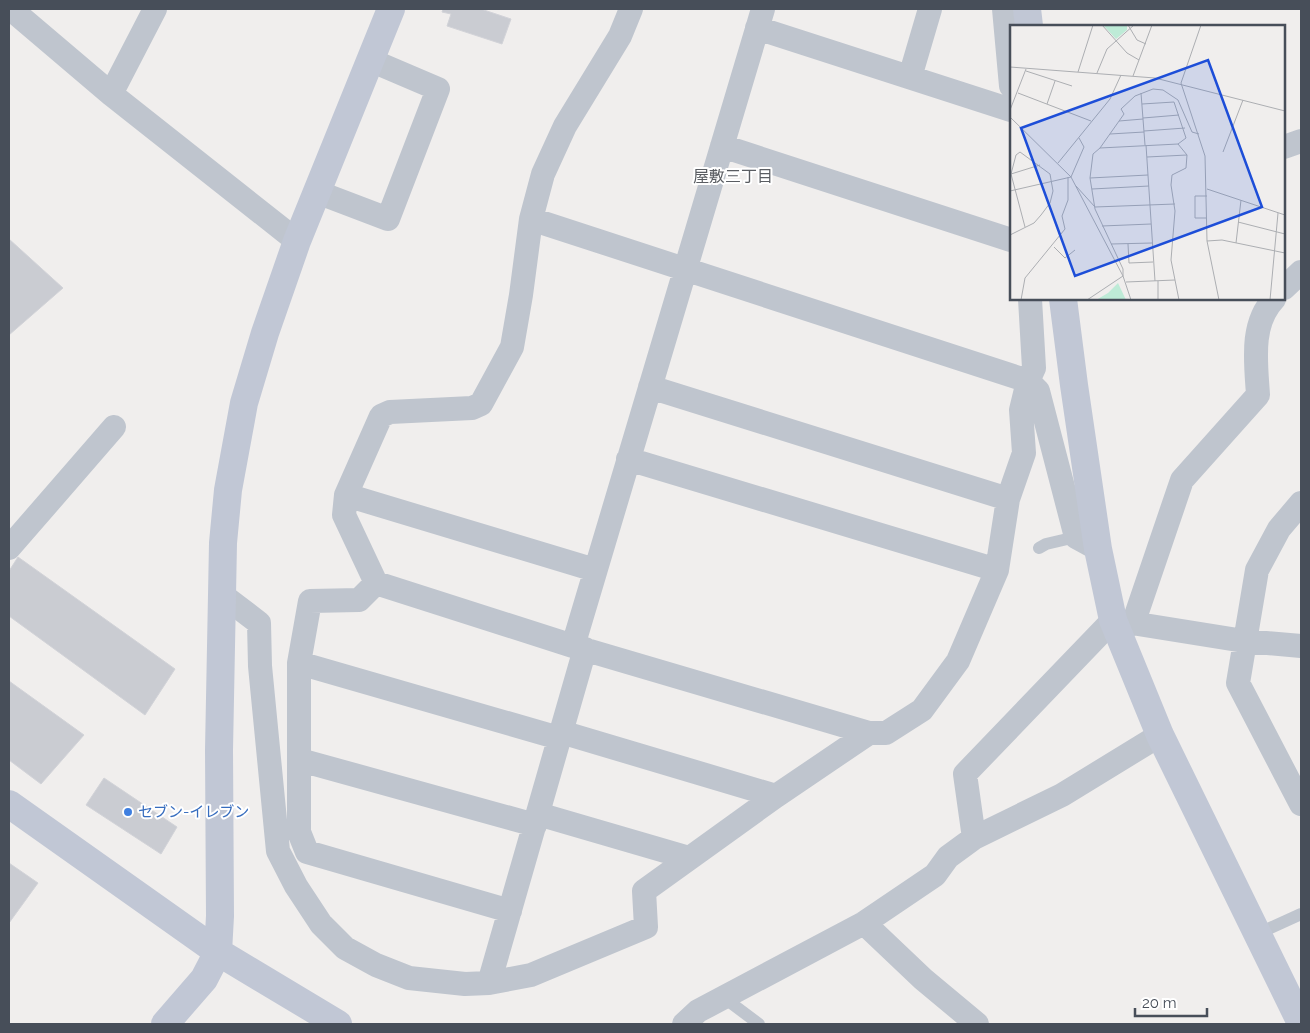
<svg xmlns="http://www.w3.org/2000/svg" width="1310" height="1033" viewBox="0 0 1310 1033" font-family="Raleway,'Noto Sans JP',sans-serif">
<rect width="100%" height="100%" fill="#f0eeed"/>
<path fill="#caccd2" stroke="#d2d3d8" d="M443,9H481L511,19L502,44L447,26L451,14L442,12Z
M9,239L63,288L9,335Z
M18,557L175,669L145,715L9,616V571Z
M9,681L84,735L41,784L9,760Z
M104,778L177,827L161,854L86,805Z
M9,863L38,883L9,923Z"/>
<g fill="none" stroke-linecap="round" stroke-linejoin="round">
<path stroke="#bfc5ce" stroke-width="12" d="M1039,548L1046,544L1076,537
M1257,934L1301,914
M723,997L759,1024"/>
<path stroke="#bfc5ce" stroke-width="24" d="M11,9L111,94L297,241
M631,9L620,36L565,126L543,174L531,219L521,295L512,347L481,404L472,408L390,412L381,416L346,495L344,515L376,583L573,646L869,733H886L922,710L958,661L997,570L1008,499L1024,453L1021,410L1028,381L1034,368L1030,299
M1004,9L1011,86
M757,28L1011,110
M910,77L930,9
M111,94L155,9
M722,146L1011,240
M1284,147L1301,141
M317,192L388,219L438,89L370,60
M531,219L1028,381L1038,391L1076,537L1098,549
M1284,288L1301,272
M650,387L1008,499
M628,459L997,570
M346,495L595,570
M1301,503L1279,529L1257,570L1238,683L1301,804
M9,548L114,427
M376,583L359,600L310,601L299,663V832L307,852L510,911
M221,594L259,623L260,666L278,851L296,886L321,924L345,948L376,965L409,978L465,984L489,983L531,975L646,927L644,891L776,796L869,733
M1133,624L1182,480L1258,395C1256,363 1250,324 1274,299
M573,646L763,9
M299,663L559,738
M561,732L776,796
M300,760L535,825
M538,814L689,858
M974,838L965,774L1113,620L1244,641L1301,646
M864,923L923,979L977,1024
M489,983L585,649
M684,1024L698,1011L864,923L935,875L948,857L974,838L1062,795L1160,735"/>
<path stroke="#c1c7d5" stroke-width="28" d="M1027,9L1029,26
M1063,299L1074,385L1098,549L1113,620L1160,735L1301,1023
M9,804L218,952L338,1024
M165,1024L204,979L218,952L220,916L219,750L223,543L228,490L244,403L265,333L297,241L391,9"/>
</g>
<circle fill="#3f7fe0" stroke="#fff" stroke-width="2" cx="128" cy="812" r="5"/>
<g text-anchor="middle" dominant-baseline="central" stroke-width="4" stroke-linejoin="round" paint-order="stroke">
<g font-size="15" fill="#366cbe" stroke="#fff" text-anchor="start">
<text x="138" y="812">セブン-イレブン</text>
</g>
<g font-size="16" fill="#5a5d62" stroke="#fff">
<text x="733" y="176">屋敷三丁目</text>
</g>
</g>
<g transform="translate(1010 25)">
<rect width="275" height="275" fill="#f0eeed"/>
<path d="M93,0H117V5L106,14ZM108,258L116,275H86L98,268Z" fill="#beebd7"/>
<path fill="none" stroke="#acaeb2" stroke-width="1" d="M92,0L117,28L129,35M118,0L127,15L136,19M191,0L171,58L195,131L197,216L209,275M0,42L145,53L275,86M16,46L62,61M68,47L83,0M87,48L97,24L124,0M123,51L142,0M8,68L81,96M131,68L135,120M37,79L45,56M0,85L16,44M0,92L61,152L113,251L121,275M133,93L169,90M109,96L133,94M134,106L175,103M100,109L134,107M168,119L177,130L176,143L162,150L161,160L165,186L161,235L169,275M136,120L145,256M90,123L114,89L111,84L125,71L143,64L153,65L168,75L182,107L189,109M213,127L233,75M137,132L177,130M48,138L100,74L111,50M1,149L30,140M80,153L138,150M66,161L85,182L165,179M82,164L139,161M197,164L275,190M0,166L61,152L74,122L69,113M196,193H185V171H197M228,197L275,209M92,201L141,199M0,210L24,198L31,190L40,178L43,166L40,149L10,127L6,130L1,149L15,202M197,216L212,215L275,228M226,218L231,175M101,219L142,218M118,219L119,238L143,237M44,222L55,233L65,225M148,256V275M116,257L165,255M11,275L15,253L55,204L52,191L58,175V152M77,275L113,251V244L85,184L80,153L83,129L90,123L168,119L176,113L164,77L132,79M260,275L268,188"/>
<path fill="#1d4ed8" fill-opacity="0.15" stroke="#1d4ed8" stroke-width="2.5" d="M198,35L252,182L65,251L11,103Z"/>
<rect width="275" height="275" fill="none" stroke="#474e59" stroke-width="2.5"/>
</g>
<rect width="1310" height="1033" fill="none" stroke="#474e59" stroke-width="20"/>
<path d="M1135 1008v8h72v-8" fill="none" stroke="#474e59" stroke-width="2.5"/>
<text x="1142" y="1008" font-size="15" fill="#474e59" stroke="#ffffff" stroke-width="4" paint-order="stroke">20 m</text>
</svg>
